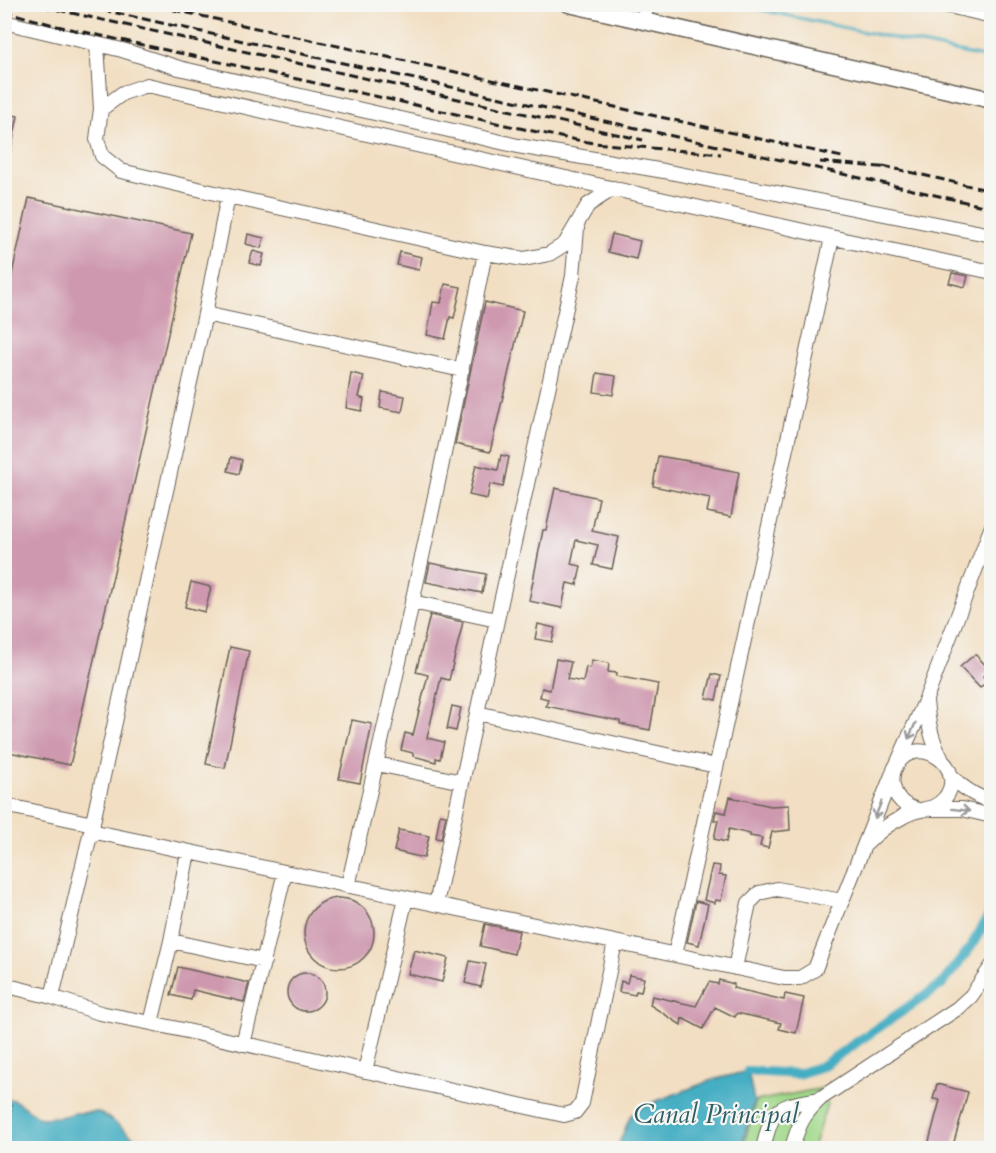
<svg xmlns="http://www.w3.org/2000/svg" width="996" height="1153" viewBox="0 0 996 1153" font-family="Cardo,serif">
<style>
.green{fill:#a0d88a;stroke:#5e7a53;stroke-width:1.5}
.water{fill:#44aec3;stroke:#306570;stroke-width:1.5}
.lines{fill:none;stroke-linecap:round;stroke-linejoin:round}
.stream{stroke:#44aec3;stroke-width:3}
.canal{stroke:#44aec3;stroke-width:10}
.building{fill:#ce98af}
.minor-casing{stroke:#676056;stroke-width:16}
.major-casing{stroke:#676056;stroke-width:19}
.path{stroke:#676056;stroke-width:1.5;stroke-dasharray:1.5 4.5;stroke-linecap:butt}
.minor{stroke:#fff;stroke-width:14}
.major{stroke:#fff;stroke-width:16}
.rail{stroke:#1c1c1c;stroke-width:3;stroke-dasharray:9 4.5;stroke-linecap:butt}
.oneway{stroke:#999}
.labels{text-anchor:middle;stroke-width:4.5;stroke-linejoin:round;paint-order:stroke}
.water-label{font-size:27px;font-style:italic;fill:#2e5e67;stroke:#f6f6f2}
</style>
<rect width="100%" height="100%" fill="#f6f6f2"/>
<filter id="ink" filterUnits="userSpaceOnUse"><feTurbulence type="fractalNoise" baseFrequency=".0167" numOctaves="2"/><feDisplacementMap in="SourceGraphic" scale="12" xChannelSelector="R" yChannelSelector="G"/><feConvolveMatrix kernelMatrix="1 2 1 2 8 2 1 2 1" color-interpolation-filters="sRGB"/></filter>
<filter id="wash" filterUnits="userSpaceOnUse"><feTurbulence type="fractalNoise" baseFrequency=".008" numOctaves="4" result="noise"/><feDisplacementMap in="SourceGraphic" scale="24" xChannelSelector="R" yChannelSelector="G"/><feGaussianBlur stdDeviation="1.35" result="paint"/><feColorMatrix in="noise" values="0 0 0 0 0 0 0 0 0 0 0 0 0 0 0 0 0 1.4 0 .05"/><feComposite in="paint" operator="in"/></filter>
<g filter="url(#wash)">
<rect width="100%" height="100%" fill="#f2dfc3"/>
<!-- green -->
<path class="green" d="M824,1088l3,16 -14,44h-70l13,-47z"/>
<!-- water -->
<path class="water" d="M748,1071l6,31 -13,46h-124l13,-31 8,-9 74,-28z
M4,1099l10,1 26,18 20,-1 16,-4 23,-1 13,8 35,28h-142z"/>
<g class="lines">
<!-- stream -->
<path class="stream" d="M733,4l259,55"/>
<!-- canal -->
<path class="canal" d="M748,1071l50,3 24,-8 120,-82 28,-36 22,-37"/>
</g>
<g id="blocks">
<!-- building -->
<path class="building" d="M9,114l9,2 -10,47h-4v-28z
M29,198l162,35 -121,532 -66,-14v-442z
M248,234l16,4 -3,10 -15,-4z
M612,234l28,7 -4,18 -28,-7z
M253,251l11,3 -3,12 -12,-3z
M400,252l22,5 -3,13 -22,-5z
M952,273l16,3 -3,11 -16,-4z
M445,284l16,3 -7,31 -4,-1 -5,22 -18,-4 6,-33 8,1z
M485,302l38,9 -33,141 -35,-8z
M351,373l13,3 -5,21 5,2 -2,12 -16,-3z
M597,373l19,3 -3,19 -19,-3z
M382,392l23,4 -3,16 -22,-4z
M501,455l8,2 -6,30 -13,-3 -3,15 -18,-4 7,-30 22,5z
M658,456l54,9v2l27,5 -8,45 -24,-5 3,-14 -57,-12z
M231,457l11,3 -3,14 -11,-3z
M555,488l44,10 -7,33 27,6 -7,32 -19,-4 5,-20 -22,-5 -5,24 10,2 -4,19 -10,-2 -5,25 -33,-7 14,-71h3z
M430,563l56,11 -4,19 -56,-11z
M191,582l20,5 -6,25 -20,-5z
M430,615l33,7 -14,58 -8,-2 -14,60 17,4 -4,17 -4,-1v4l-23,-6v-3l-12,-3 4,-17 8,2 15,-60 -12,-3z
M538,624l17,4 -3,14 -17,-3z
M230,647l19,4 -24,117 -19,-4z
M975,654l15,16 -7,6 4,5 -7,7 -20,-21z
M556,659l15,3 -4,17 16,3 3,-15 4,1 2,-8 17,3 -1,9 9,1 -1,3 42,8 -8,46 -30,-6v-3l-74,-15 2,-7 -8,-2 2,-9 8,2z
M712,674l9,2 -5,24 -10,-2z
M452,706l9,2 -5,23 -9,-2z
M352,720l20,4 -12,59 -21,-4z
M730,797l41,9 18,-1 1,25 -18,2 -4,16 -8,-2 2,-8 -12,-2v-2l-21,-5 -3,13 -12,-3 4,-19h-4l2,-9 10,2z
M440,814l6,1 -5,24 -5,-1z
M399,830l30,6 -5,22 -30,-7z
M712,865l8,1 -1,9 7,1 -5,25 -5,-1 -1,3 -11,-3z
M304 933a35 35 0 1 1 70 0a35 35 0 1 1-70 0Z
M696,901l12,3 -9,41 -12,-3z
M485,924l34,7 -5,23 -34,-8z
M414,950l34,8 -6,24 -34,-8z
M470,961l16,3 -5,23 -16,-4z
M178,967l71,16 -5,19 -51,-12 -2,10 -20,-5z
M287 992a19 19 0 1 1 38 0a19 19 0 1 1-38 0Z
M629,975l15,3 -3,14 -5,-1 -1,4 -16,-3 2,-11 6,2z
M719,980l15,4 -1,4 51,12 1,-6 19,4 -8,35 -17,-4 2,-6 -44,-10 -2,4 -20,-10 -12,22 -21,-11 -1,7 -31,-20 2,-9 44,10 13,-24 9,2z
M937,1084l31,8 -16,57h-25l13,-49 -7,-1z"/>
</g>
</g>
<g filter="url(#ink)">
<use href="#blocks" fill-opacity="0" stroke="#676056" stroke-width="1.5"/>
<g class="lines">
<!-- minor casing -->
<g class="minor-casing">
<path id="minor" d="M940,4l52,12
M643,21l4,-17
M4,22l118,28 57,18 339,78 146,25 328,64
M97,44l4,65
M614,188l-26,17 -23,39 -16,10 -25,5 -39,-6 -257,-57 -107,-25 -19,-15 -5,-17 4,-30 22,-16 24,-8c282,63 563,127 845,187
M205,314l257,56
M412,602l85,18
M926,701c2,22 5,37 15,57
M477,713l239,53
M377,764l85,18
M897,764l29,-65 66,-173
M950,774c11,14 25,22 42,28
M4,805l89,19
M932,809h30l30,7
M91,831l693,147h16l15,-9 77,-194
M866,844c10,-10 20,-19 33,-25 6,-4 15,-8 22,-9 10,-2 16,-3 24,-12 24,-31 -27,-66 -48,-34 -9,14 -4,33 9,41 4,3 9,4 13,5
M348,886c49,-210 95,-421 137,-633
M436,904l61,-284 76,-344 4,-48
M171,941l93,20
M675,955l157,-717
M735,968l14,-65 10,-10 18,-4 65,12
M4,985l48,12 48,16 51,10 413,92 11,-3 7,-9 33,-161
M52,997l39,-166 114,-517 23,-118
M151,1023l20,-82 17,-89
M243,1044l42,-172
M365,1071l41,-173
M763,1148c3,-10 5,-23 11,-32 8,-13 31,-14 45,-17
M792,1148c7,-24 10,-32 29,-50l137,-90 13,-12 21,-30"/>
</g>
<!-- major casing -->
<g class="major-casing">
<path id="major" d="M569,4l423,96"/>
</g>
<!-- path -->
<path class="path" d="M4,1141l10,-41"/>
<!-- minor -->
<use href="#minor" class="minor"/>
<!-- major -->
<use href="#major" class="major"/>
<!-- rail -->
<path class="rail" d="M31,4l612,136
M76,4l696,154 220,50
M147,4l695,153
M4,11l53,15 503,111 34,6 127,11
M820,162l71,6
M883,166l109,25"/>
</g>
<!-- one-way arrows -->
<defs><path id="oneway-shaft" d="M-6 0H5M1.5-3L5.5 0L1.5 3" fill="none" stroke-width="1.6" stroke-linecap="round" stroke-linejoin="round" transform="scale(1.5)"/></defs>
<g class="oneway">
<use href="#oneway-shaft" transform="translate(912 731) rotate(114)"/>
<use href="#oneway-shaft" transform="translate(878 810) rotate(112)"/>
<use href="#oneway-shaft" transform="translate(961 810) rotate(7)"/>
</g>
</g>
<g class="labels">
<!-- water labels -->
<g class="water-label">
<text x="716" y="1123">Canal Principal</text>
</g>
</g>
<!-- margin -->
<rect width="996" height="1153" fill="none" stroke="#f6f6f2" stroke-width="24"/>
</svg>
